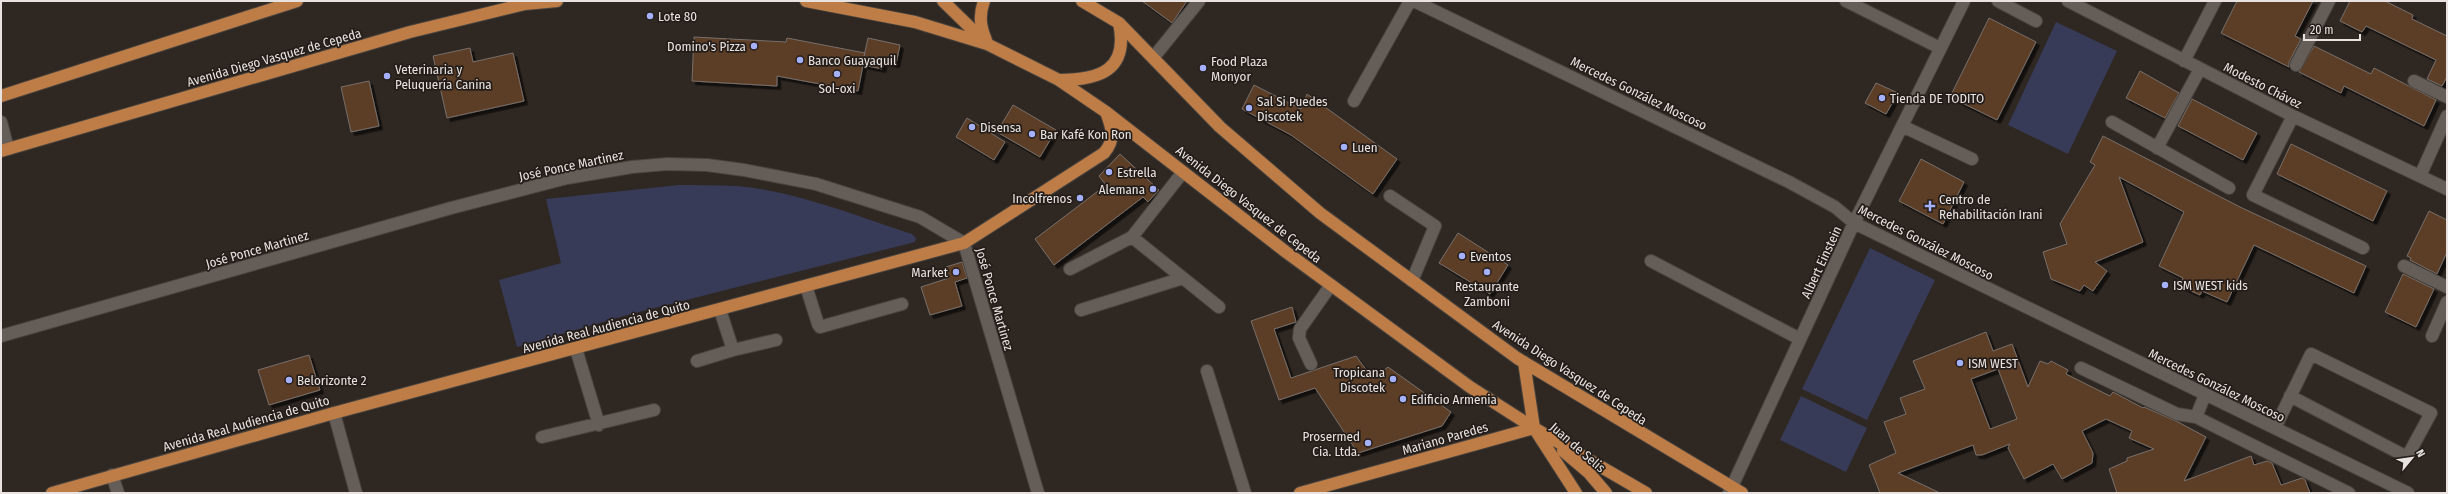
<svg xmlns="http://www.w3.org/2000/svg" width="2448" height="494" viewBox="0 0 2448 494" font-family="'Fira Sans Condensed',sans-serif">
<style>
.green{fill:#373b57}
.building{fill:#5c3d26;stroke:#786f6a;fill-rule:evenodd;filter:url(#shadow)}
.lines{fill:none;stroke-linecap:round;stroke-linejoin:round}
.minor-casing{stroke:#48433e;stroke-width:14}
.major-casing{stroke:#48433e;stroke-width:14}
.minor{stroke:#655d58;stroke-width:12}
.major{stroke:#be7c46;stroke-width:12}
.poi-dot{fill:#a6b1fc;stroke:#241d19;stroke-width:1.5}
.labels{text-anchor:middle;stroke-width:3.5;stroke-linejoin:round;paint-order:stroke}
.poi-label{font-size:13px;fill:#e8e3e0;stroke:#241d19;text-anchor:start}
.street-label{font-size:13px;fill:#e8e3e0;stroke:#241d19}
</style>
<defs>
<filter id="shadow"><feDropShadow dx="3.5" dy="3.5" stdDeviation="0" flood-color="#0009"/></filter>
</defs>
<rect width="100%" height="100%" fill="#2e2722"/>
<!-- green -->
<path class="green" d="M2056,22l61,29 -49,103 -60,-29z
M679,185c19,0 39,0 58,1 60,5 119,30 175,48l4,4 -1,4 -288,73 -110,32 -18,-67 62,-17 -15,-64z
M1870,248l65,32 -68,140 -65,-31z
M1801,396l66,32 -21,44 -66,-32z"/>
<!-- building -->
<path class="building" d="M1142,1h45l-15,22z
M2237,1h76l-18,35 6,3 -12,23v5l-68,-34z
M2350,1h35l28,14 -1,4 35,17v41l-5,9 -15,-7 9,-19 -70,-34 -4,6 -22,-11z
M1989,18l47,24 -39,78 -47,-23z
M694,37l92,5 1,-4 78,15 -1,3 4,-18 32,7 -4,19 -12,-2 -2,7 -19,-4 -5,26 -81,-15v10l-85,-5z
M2314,46l57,28 3,-6 62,32 -12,26 -80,-40 -3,7 -42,-21z
M470,48l3,14 40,-9 11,48 -77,17 -14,-62z
M2140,71l39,22 -14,25 -39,-20z
M369,81l10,45 -28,6 -10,-45z
M1876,83l22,10 -12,21 -21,-11z
M1254,85l47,24 6,-15 90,65 -24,35 -82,-59 -49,-26z
M2192,99l65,34 -14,27 -65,-34z
M1013,105l43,25 -16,27 -43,-25z
M967,118l38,24 -11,18 -38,-23z
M2103,136l137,71 126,59 -12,27 -100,-48 -27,57 -25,-11 -2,4 -20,-9 3,-8 -24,-12 25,-54 -65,-35 24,65 -48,20 12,9 -14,20 -9,-6 -4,6 -29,-12 -8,-27 24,-8 -7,-20 35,-59 -5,-3z
M2291,144l96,47 -14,30 -96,-47z
M1120,154l39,36 -11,12 -5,-5 -89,68 -19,-26 71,-54 -7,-9z
M1921,159l43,23 -21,42 -44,-23z
M2429,211l18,9v32l-10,22 -27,-14 1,-2 -4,-2z
M1458,233l50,32 -18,29 -51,-31z
M962,262l5,16 -12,4 7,24 -32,9 -9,-28 28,-9 -3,-11z
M2403,274l31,15 -18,38 -31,-15z
M1292,307l4,15 -22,7 17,49 65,-22 17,23 15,-12 63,45 -9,14 -84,27 -43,-65 -36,12 -28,-79z
M1986,332l7,19 19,-7 16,43 12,-26 8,3 3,-3 17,9 -2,4 44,22 3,-4 30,16 1,-1 34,15 28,15 -22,44 67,-25 3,9 13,-4 5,2 9,22 21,-7 3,2 5,13h-193l-8,-24 18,-8v-3l27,-9 -25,-11 3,-7 -26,-12 -24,12 11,22 -1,10 -30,16 -9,-15 -29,15 -16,-31 2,-4 -28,11h-6l-3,-10 -75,28 42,20h-60l-11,-28 27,-12 -12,-31 22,-8 -6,-16 25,-9 -12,-28zM1998,369l19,50 -27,10 -19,-50z
M309,355l11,35 -51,15 -11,-35z"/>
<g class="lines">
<!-- minor casing -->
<g class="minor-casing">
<path id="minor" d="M1414,1l375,181 46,25 19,16 554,270
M1846,1l94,47
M1998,1l38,20
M2068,1l225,115 154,73
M1153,58l46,-57
M2184,61l31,-60
M2296,65l33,-64
M2414,81l33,16
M1354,101l56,-100
M2293,116l-40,79 110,53
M1,122l7,27
M2112,122l117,66
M1902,126l70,33
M2157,148l43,-79
M2420,176l27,-60
M1390,196l45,30 -23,55
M1132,237l87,70
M1651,261l149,78
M2404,266l43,21
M1070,269l62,-32 51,-65
M806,286l12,38 2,3 82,-23
M720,310l13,40
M1081,310l102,-32
M1,336l450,-128 116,-30 65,-11 35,-3 40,1 37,5 72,14 104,33 44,26 74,250
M2432,336l15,-34
M576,349l23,76
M697,361l36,-11 43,-10
M1311,364l-12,-26 1,-9 31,-44
M2081,368l96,46 19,3
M1207,371l38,122
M2205,395l-9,22 153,76
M334,413l22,80
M2275,428l36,-74 120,59 -24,44 -117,-61
M542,437l112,-27
M112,475l6,18
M1729,493l125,-270 110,-222"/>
</g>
<!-- major casing -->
<g class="major-casing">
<path id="major" d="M806,1l109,21 72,22 72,36 47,32 180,140 184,135 64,41 112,65
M943,1l42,41
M984,1c-5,14 -4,25 2,39
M1082,1l37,22 101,104 100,86 197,145 225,135
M1059,80c41,0 70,-10 60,-57
M1,96l296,-95
M1,151l409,-119 115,-28 32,-3
M1524,362l10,66 42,65
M1563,451l26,22 17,20
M52,493l282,-80 630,-170 140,-90c12,-14 8,-25 2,-41
M1300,493l234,-65"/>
</g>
<!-- minor -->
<use href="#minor" class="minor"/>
<!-- major -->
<use href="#major" class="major"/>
</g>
<!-- markers -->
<g class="poi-dot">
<circle cx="650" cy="16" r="4"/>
<circle cx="754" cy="46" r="4"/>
<circle cx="800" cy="60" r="4"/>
<circle cx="1203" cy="68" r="4"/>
<circle cx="837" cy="74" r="4"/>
<circle cx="387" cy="76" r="4"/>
<circle cx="1882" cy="98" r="4"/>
<circle cx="1249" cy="108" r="4"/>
<circle cx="972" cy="127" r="4"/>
<circle cx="1032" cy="134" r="4"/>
<circle cx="1344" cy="147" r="4"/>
<circle cx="1109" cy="172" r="4"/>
<circle cx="1153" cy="189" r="4"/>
<circle cx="1080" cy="198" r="4"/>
<path d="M1928 200h4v4h4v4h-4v4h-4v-4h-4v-4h4z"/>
<circle cx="1462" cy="256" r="4"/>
<circle cx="956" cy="272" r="4"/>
<circle cx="1487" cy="272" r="4"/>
<circle cx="2165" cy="285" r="4"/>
<circle cx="1960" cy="363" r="4"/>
<circle cx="1393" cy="379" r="4"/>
<circle cx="289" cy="380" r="4"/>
<circle cx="1403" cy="399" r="4"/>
<circle cx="1368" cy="443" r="4"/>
</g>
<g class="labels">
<!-- poi labels -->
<g class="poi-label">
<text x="658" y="21">Lote 80</text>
<text x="746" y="51" text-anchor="end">Domino's Pizza</text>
<text x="808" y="65">Banco Guayaquil</text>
<text x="1211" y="66">Food Plaza<tspan x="1211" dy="15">Monyor</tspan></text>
<text x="395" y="74">Veterinaria y<tspan x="395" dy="15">Peluquería Canina</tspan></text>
<text x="837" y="93" text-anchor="middle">Sol-oxi</text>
<text x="1890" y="103">Tienda DE TODITO</text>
<text x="1257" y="106">Sal Si Puedes<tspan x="1257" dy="15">Discotek</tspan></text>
<text x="980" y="132">Disensa</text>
<text x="1040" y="139">Bar Kafé Kon Ron</text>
<text x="1352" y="152">Luen</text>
<text x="1117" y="177">Estrella</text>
<text x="1145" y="194" text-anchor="end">Alemana</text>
<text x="1072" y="203" text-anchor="end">Incolfrenos</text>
<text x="1939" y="204">Centro de<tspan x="1939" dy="15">Rehabilitación Irani</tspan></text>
<text x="1470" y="261">Eventos</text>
<text x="948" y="277" text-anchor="end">Market</text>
<text x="2173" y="290">ISM WEST kids</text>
<text x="1487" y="291" text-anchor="middle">Restaurante<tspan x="1487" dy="15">Zamboni</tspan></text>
<text x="1968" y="368">ISM WEST</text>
<text x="1385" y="377" text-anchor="end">Tropicana<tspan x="1385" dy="15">Discotek</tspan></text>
<text x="297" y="385">Belorizonte 2</text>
<text x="1411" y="404">Edificio Armenia</text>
<text x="1360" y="441" text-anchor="end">Prosermed<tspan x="1360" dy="15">Cia. Ltda.</tspan></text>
</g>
<!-- street labels -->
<g class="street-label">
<text transform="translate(274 57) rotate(-16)" y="5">Avenida Diego Vasquez de Cepeda</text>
<text transform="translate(2263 85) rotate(27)" y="5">Modesto Chávez</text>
<text transform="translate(1639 93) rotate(26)" y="5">Mercedes González Moscoso</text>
<text transform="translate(571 165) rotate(-12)" y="5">José Ponce Martinez</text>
<text transform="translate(1249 204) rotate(38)" y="5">Avenida Diego Vasquez de Cepeda</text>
<text transform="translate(1926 242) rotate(27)" y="5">Mercedes González Moscoso</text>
<text transform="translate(257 249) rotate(-16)" y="5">José Ponce Martinez</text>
<text transform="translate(1821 262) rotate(-65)" y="5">Albert Einstein</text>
<text transform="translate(995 299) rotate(74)" y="5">José Ponce Martinez</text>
<text transform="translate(606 326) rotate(-15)" y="5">Avenida Real Audiencia de Quito</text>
<text transform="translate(1570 372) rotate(33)" y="5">Avenida Diego Vasquez de Cepeda</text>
<text transform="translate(2217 385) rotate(26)" y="5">Mercedes González Moscoso</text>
<text transform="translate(246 423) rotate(-16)" y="5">Avenida Real Audiencia de Quito</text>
<text transform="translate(1445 438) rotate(-16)" y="5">Mariano Paredes</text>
<text transform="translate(1578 447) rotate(41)" y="5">Juan de Selis</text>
</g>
</g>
<!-- border -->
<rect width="2448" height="494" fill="none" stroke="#e8e3e0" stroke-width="4"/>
<!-- north arrow -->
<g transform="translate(2412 458) rotate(61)" stroke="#241d19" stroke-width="3" paint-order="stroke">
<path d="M0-3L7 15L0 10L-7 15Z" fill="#e8e3e0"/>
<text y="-6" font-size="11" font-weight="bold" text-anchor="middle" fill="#e8e3e0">N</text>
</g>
<!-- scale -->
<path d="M2304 34v6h56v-6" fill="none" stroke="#e8e3e0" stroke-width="2"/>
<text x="2310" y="34" font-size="12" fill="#e8e3e0" stroke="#241d19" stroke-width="3" paint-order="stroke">20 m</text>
</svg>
